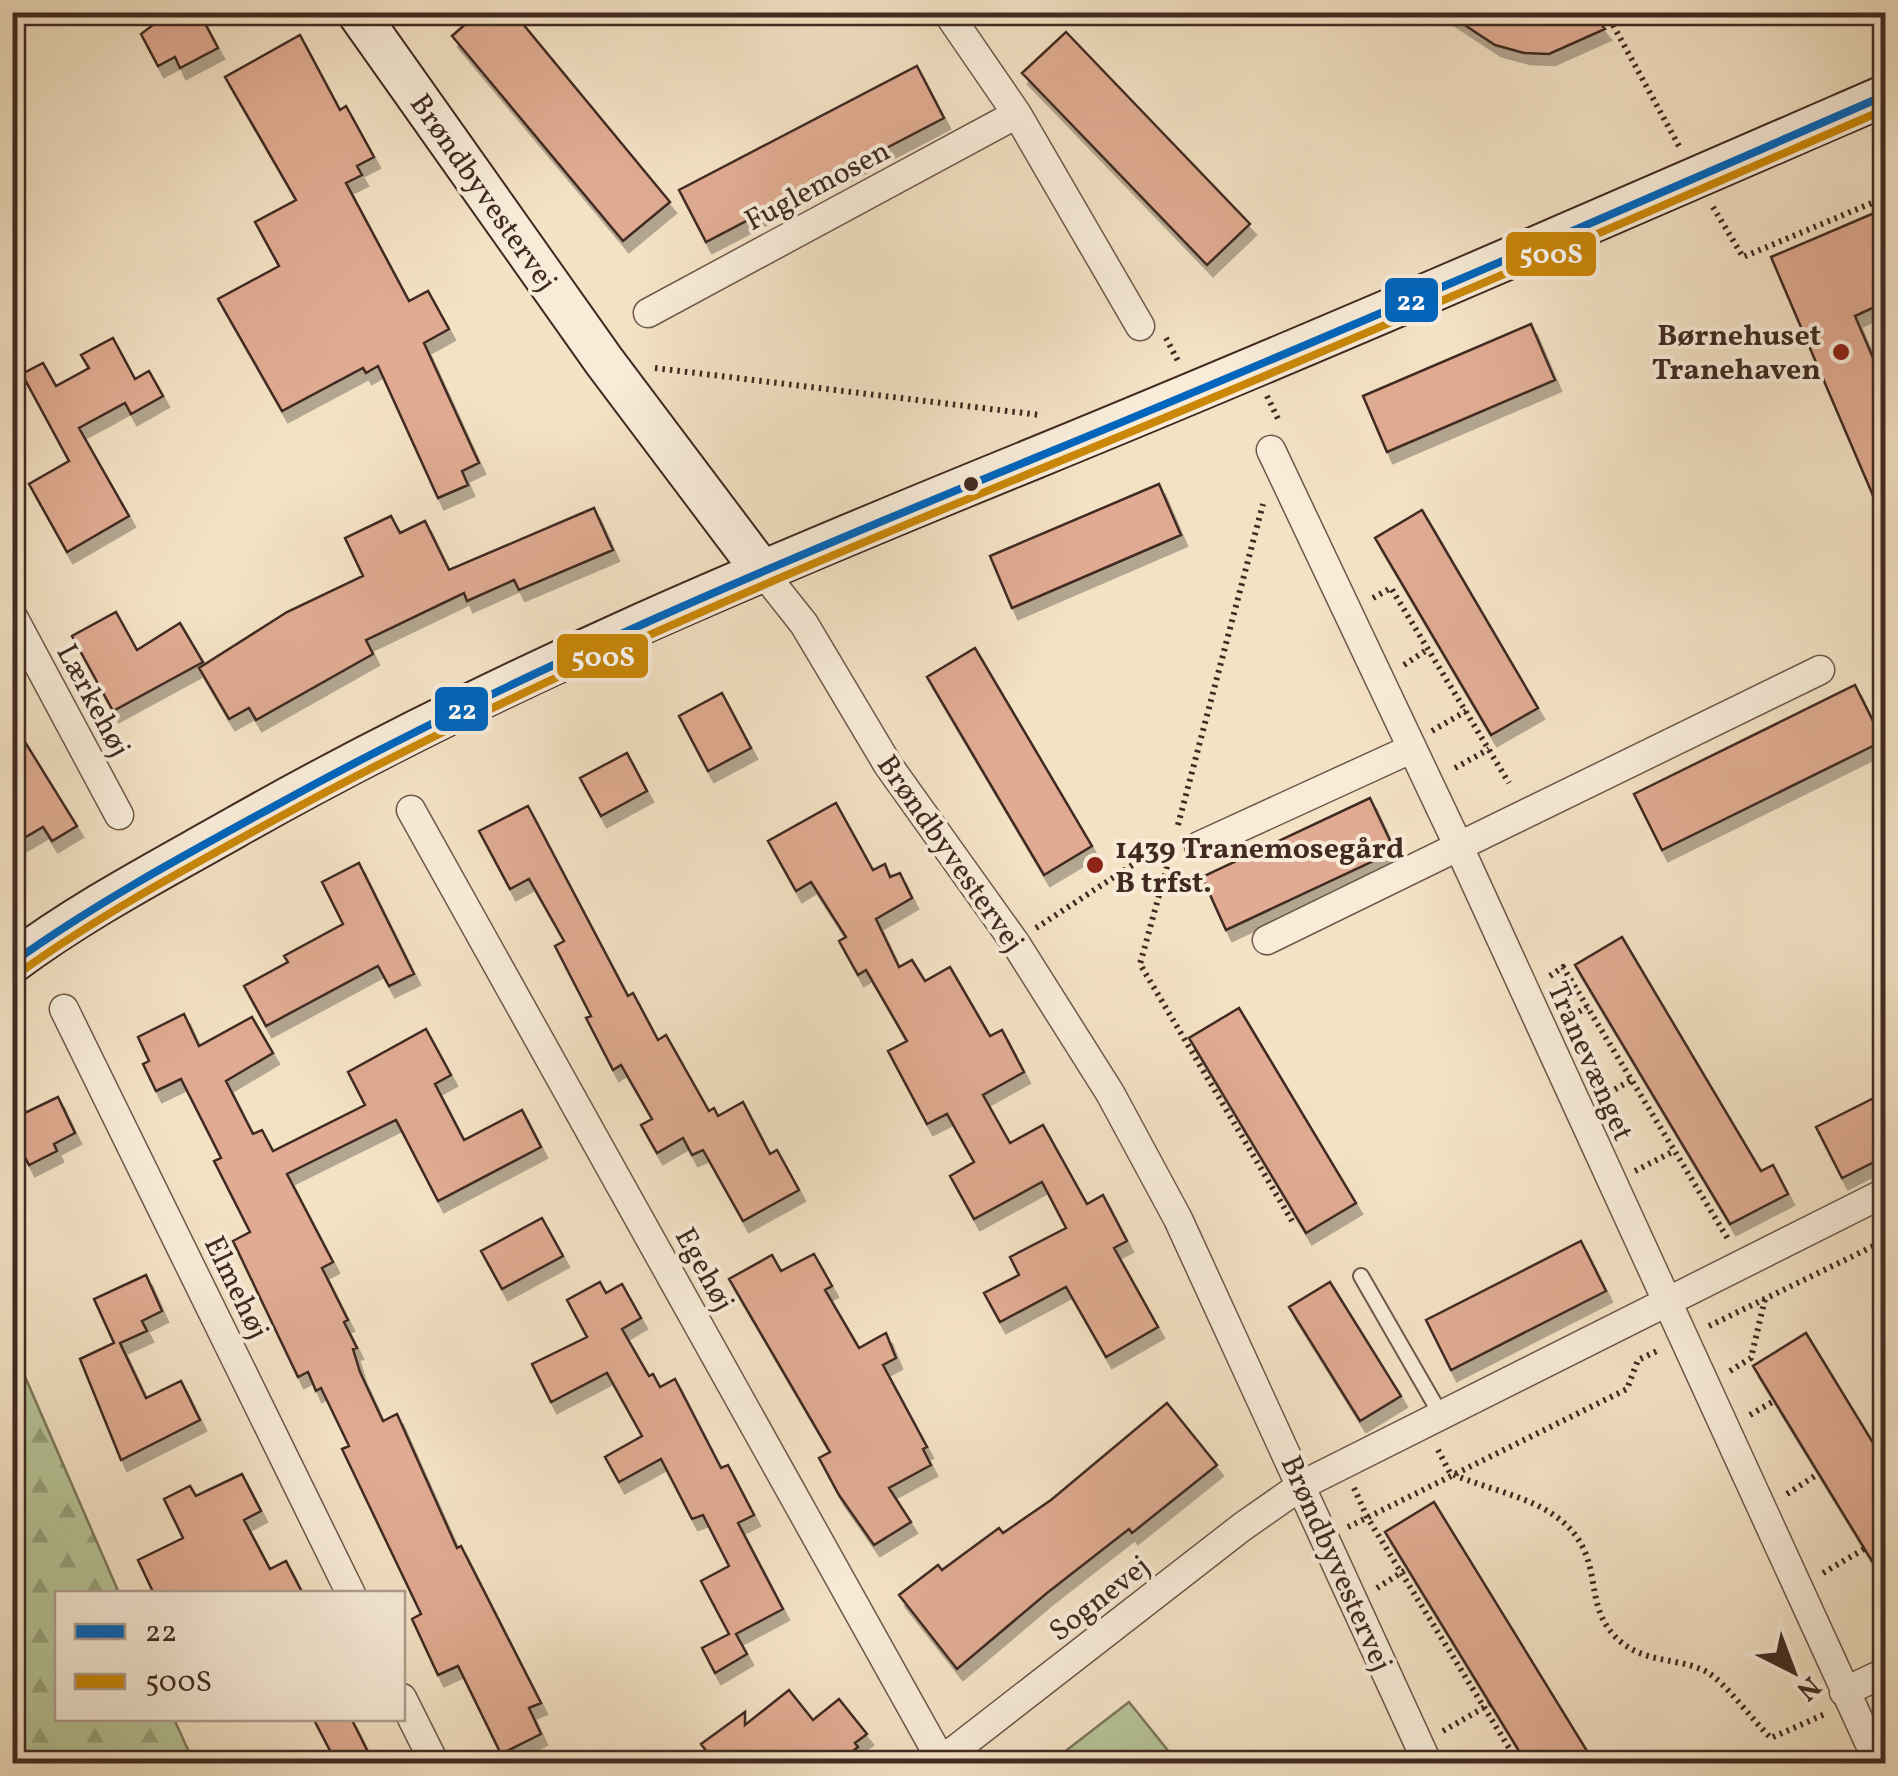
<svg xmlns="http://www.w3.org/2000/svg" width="1898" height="1776" viewBox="0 0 1898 1776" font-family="Vollkorn,serif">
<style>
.forest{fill:url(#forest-firs);stroke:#7c775d;stroke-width:2.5}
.pitch{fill:#b6c498;stroke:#7c775d;stroke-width:2.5}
.building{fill:#e0ab92;stroke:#412a22;stroke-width:2.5;filter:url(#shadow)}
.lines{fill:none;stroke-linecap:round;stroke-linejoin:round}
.lane-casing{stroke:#6e584b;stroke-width:18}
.street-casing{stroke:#6e584b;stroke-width:31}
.secondary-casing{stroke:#412a22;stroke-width:44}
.path{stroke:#412a22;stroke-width:6;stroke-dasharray:2.5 5;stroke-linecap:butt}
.lane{stroke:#f8ecd9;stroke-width:14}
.street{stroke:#f8ecd9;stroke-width:28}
.secondary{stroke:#f8ecd9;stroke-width:40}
.bus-1-casing{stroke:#f8ecd9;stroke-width:15}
.bus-2-casing{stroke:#f8ecd9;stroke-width:15}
.bus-1{stroke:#0065bd;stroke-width:8}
.bus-2{stroke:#ca8708;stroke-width:8}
.poi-dot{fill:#8f2418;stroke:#f8ecd9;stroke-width:4}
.bus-dot{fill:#412a22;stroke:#f8ecd9;stroke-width:4}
.labels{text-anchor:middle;stroke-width:8;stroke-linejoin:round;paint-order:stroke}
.street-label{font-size:30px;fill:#412a22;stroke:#f8ecd9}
.poi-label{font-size:30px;font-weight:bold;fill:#412a22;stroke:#f8ecd9;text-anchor:end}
.line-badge{stroke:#f8ecd9;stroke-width:4}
.badge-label{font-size:28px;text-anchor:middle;font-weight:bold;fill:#fff}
</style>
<defs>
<pattern id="forest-firs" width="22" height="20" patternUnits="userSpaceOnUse" patternTransform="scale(2.5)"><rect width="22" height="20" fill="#b6c498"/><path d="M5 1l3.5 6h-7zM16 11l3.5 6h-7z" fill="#969f7c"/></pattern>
<filter id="shadow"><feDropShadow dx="6" dy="11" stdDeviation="0" flood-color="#0004"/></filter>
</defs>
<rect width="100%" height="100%" fill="#f4e2c5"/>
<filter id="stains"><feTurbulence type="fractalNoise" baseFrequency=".002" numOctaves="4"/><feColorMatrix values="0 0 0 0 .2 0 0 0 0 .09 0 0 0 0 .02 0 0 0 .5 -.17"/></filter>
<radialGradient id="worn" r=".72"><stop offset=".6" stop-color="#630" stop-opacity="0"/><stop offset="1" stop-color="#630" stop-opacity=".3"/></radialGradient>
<!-- forest -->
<path class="forest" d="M13,1349l106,244 -61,1v124l116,1 20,44h-181z"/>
<!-- pitch -->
<path class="pitch" d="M1129,1702l49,61h-128z"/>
<!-- building -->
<path class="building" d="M170,12h29l19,36 -38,20 -5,-11 -17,9 -17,-32z
M479,12h34l157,190 -47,39 -171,-205z
M1445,12h146l14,17 -56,25 -25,-1 -29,-8z
M1066,32l184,192 -43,41 -185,-192z
M300,35l40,75 6,-4 28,51 -17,9 5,9 -16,8 63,118 19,-10 21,38 -25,14 55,120 -17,8 6,14 -30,13 -60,-132 -12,7 -3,-5 -81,43 -64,-112 61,-33 -24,-44 41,-22 -71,-123z
M917,66l27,52 -238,124 -27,-52z
M1886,208v94l-31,14 31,72v138l-115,-269z
M1531,324l24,56 -168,72 -24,-56z
M113,338l22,41 14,-8 14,25 -32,18 -6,-11 -46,25 50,88 -62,36 -38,-68 40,-23 -47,-87 21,-11 13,23 33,-18 -8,-13z
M1159,484l22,51 -169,73 -22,-52z
M594,508l19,42 -94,40 -5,-10 -47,21 -3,-8 -98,47 7,14 -117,66 -7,-12 -20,11 -30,-51 88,-56 76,-36 -18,-38 46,-22 9,17 25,-12 24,49z
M1422,510l116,198 -47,27 -116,-197z
M116,612l21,38 43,-27 23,39 -90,49 -41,-75z
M975,648l117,198 -48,29 -117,-198z
M1855,685l28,56 -221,109 -28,-56z
M722,693l29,55 -43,23 -29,-55z
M12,721l65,105 -25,15 -9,-14 -31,18z
M627,753l20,38 -46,25 -21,-38z
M1370,798l25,53 -169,79 -24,-53z
M836,803l37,67 12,-6 5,13 10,-4 12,25 -36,21 23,48 13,-7 13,21 25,-14 40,69 12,-6 22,42 -41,23 27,48 33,-18 44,79 16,-9 24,46 -13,7 44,79 -52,30 -40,-70 -66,35 -16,-29 35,-18 -9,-18 56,-29 -24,-46 -68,37 -24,-43 24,-14 -27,-48 -20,10 -39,-73 19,-10 -41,-71 -8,5 -19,-34 7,-4 -35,-55 -15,9 -28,-50z
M528,806l100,190 5,-3 25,47 8,-5 43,76 5,-3 4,8 25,-14 27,52 7,-4 22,40 -56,31 -40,-71 -11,5 -9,-17 -26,15 -16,-28 11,-6 -31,-54 -8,5 -27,-52 5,-2 -36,-70 9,-5 -35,-62 -19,10 -31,-58z
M359,863l55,111 -25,12 -11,-20 -112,60 -22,-40 44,-24 -4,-6 59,-32 -21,-42z
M1622,937l139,234 12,-6 15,29 -58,30 -155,-259z
M1239,1008l117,195 -50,30 -117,-195z
M184,1014l15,32 53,-29 21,36 -47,28 27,53 9,-4 11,21 92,-46 -17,-33 78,-43 25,46 -16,9 29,56 58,-30 19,37 -103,54 -42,-81 -109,54 46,88 -11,6 26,52 -4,2 13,26 -4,1 7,23 23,49 14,-7 60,134 4,-2 80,157 -12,5 12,26 -40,20 -43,-88 -20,9 -26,-56 9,-5 -79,-165 7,-3 -28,-58 -5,3 -8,-19 -10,5 -65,-136 17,-9 -36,-71 7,-3 -40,-79 -25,12 -13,-27 6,-3 -11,-24z
M1886,1092v64l-44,22 -26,-51z
M58,1097l17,36 -21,11 3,7 -28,14 -17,-33v-13z
M542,1218l21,38 -61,33 -21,-38z
M1581,1241l25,50 -155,79 -25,-50z
M814,1254l18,32 -7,4 34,58 27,-15 10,25 -13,7 44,82 -4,2 8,16 -42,23 22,34 -37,23 -35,-50 -20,-37 11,-6 -101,-173 43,-24 9,16z
M146,1275l16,36 -20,10 5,10 -27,12 26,55 35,-17 19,39 -79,40 -41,-101 34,-16 -20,-44z
M600,1282l6,11 16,-9 19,34 -19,11 27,47 4,-2 7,13 15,-8 46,89 7,-3 26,50 -16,8 45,86 -47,25 11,20 -32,19 -13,-25 27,-14 -28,-53 28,-15 -26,-51 -11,4 -31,-60 -42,23 -14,-25 37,-21 -35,-63 -56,29 -19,-38 55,-27 -20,-37z
M1330,1282l71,114 -41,25 -71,-114z
M1806,1333l80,131v120l-133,-218z
M1167,1403l50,62 -85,68 -3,-4 -82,64 -90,76 -58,-74 39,-30 4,5 57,-42 4,5 48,-33z
M242,1474l19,37 -17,9 26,49 16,-8 17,33h-149l-16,-34 45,-22 -19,-39 26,-13 6,10z
M1434,1502l161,262h-68l-142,-232z
M789,1690l24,30 26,-21 28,35 -12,9 3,4 -21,17h-121l-15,-20 44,-32v13z
M313,1718h38l23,46h-37z"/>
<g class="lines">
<!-- lane casing -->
<g class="lane-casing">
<path id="lane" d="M1361,1276l80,139"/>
</g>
<!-- street casing -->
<g class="street-casing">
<path id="street" d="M947,12l70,102 123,212
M648,313l369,-199
M1271,450l188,397 420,917
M762,571l42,53 84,141 128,179 94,149 68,126 250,545
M12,615l107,200
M411,810l530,950
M1199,846l212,-97
M1267,940l553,-270
M64,1009l287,585
M1844,1692l42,-20
M402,1698l33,66
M937,1764l305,-237 60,-42 584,-293"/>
</g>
<!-- secondary casing -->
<g class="secondary-casing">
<path id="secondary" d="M357,12l247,349 158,210
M12,963c69,-52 148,-93 222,-135 256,-146 528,-259 801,-370 286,-117 568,-240 851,-363"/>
</g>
<!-- path -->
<path class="path" d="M1606,12l74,136
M1713,207l30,50 143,-60
M1166,338l13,25
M655,368l385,47
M1267,396l12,25
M1373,598l18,-10 118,195
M1404,665l24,-16
M1432,731l34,-20
M1455,768l34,-19
M1178,825l85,-321
M1171,852l-31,112 152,257
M1036,928l121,-79 17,6
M1550,976l13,-9 165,272
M1566,1019l21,-12
M1602,1097l29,-17
M1635,1171l39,-20
M1709,1326l177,-86
M1730,1371l21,-13 14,-59
M1750,1415l24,-14
M1438,1450l12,23c41,19 101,25 128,66 23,34 7,73 43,103 27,22 57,15 86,30 18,10 47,50 64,66l54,-24
M1354,1488l13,29 152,247
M1787,1494l31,-20
M1348,1527l279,-138 11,-29 19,-9
M1823,1573l41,-24
M1377,1588l30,-19
M1443,1731l47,-27"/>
<!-- lane -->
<use href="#lane" class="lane"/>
<!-- street -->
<use href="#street" class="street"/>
<!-- secondary -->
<use href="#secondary" class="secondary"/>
<!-- bus-1 casing -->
<g class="bus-1-casing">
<path id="bus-1" d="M12,963c82,-59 171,-107 259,-155 246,-136 505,-244 764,-350 285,-117 568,-240 851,-363"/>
</g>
<!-- bus-2 casing -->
<g class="bus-2-casing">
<path id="bus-2" d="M19,973c82,-59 170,-106 257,-154 246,-135 504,-243 762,-349 284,-116 566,-239 848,-361"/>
</g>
<!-- bus-1 -->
<use href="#bus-1" class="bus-1"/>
<!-- bus-2 -->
<use href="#bus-2" class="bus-2"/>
</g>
<!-- markers -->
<g class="poi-dot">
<circle cx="1841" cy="352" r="10"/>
<circle cx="1095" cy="865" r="10"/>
</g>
<circle class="bus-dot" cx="971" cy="484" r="9"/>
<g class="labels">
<!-- street labels -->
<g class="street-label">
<text transform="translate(817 185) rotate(-28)" y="10">Fuglemosen</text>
<text transform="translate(484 192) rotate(55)" y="10">Brøndbyvestervej</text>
<text transform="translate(94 700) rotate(62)" y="10">Lærkehøj</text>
<text transform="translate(951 853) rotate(55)" y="10">Brøndbyvestervej</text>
<text transform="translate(1591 1061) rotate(66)" y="10">Tranevænget</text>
<text transform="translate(705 1269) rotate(61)" y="10">Egehøj</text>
<text transform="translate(237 1287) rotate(64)" y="10">Elmehøj</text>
<text transform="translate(1337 1563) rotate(66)" y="10">Brøndbyvestervej</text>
<text transform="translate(1099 1598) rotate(-38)" y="10">Sognevej</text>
</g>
<!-- poi labels -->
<g class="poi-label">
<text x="1821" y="345">Børnehuset<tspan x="1821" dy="34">Tranehaven</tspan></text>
<text x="1115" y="858" text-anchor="start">1439 Tranemosegård<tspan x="1115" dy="34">B trfst.</tspan></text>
</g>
</g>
<g class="line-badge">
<rect x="1504" y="230" width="94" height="48" rx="10" fill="#ca8708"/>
<rect x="1383" y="276" width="57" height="48" rx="10" fill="#0065bd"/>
<rect x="555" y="632" width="95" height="48" rx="10" fill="#ca8708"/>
<rect x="433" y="685" width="57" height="48" rx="10" fill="#0065bd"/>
</g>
<g class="badge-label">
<text x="1551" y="263">500S</text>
<text x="1411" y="310">22</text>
<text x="603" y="666">500S</text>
<text x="462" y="719">22</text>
</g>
<!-- margin -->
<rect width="1898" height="1776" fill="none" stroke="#f4e2c5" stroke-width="50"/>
<rect x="15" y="15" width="1868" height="1746" fill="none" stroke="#412a22" stroke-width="5"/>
<rect x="25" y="25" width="1848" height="1726" fill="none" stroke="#412a22" stroke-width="2.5"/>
<!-- legend -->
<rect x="55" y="1591" width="350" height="130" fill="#f8ecd9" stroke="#af9e90" stroke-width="2.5"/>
<rect x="75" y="1624" width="50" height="15" fill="#0065bd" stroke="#af9e90" stroke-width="2.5"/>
<text x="145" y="1641" font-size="30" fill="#412a22">22</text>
<rect x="75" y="1674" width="50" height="15" fill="#ca8708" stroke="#af9e90" stroke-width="2.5"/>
<text x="145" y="1691" font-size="30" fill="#412a22">500S</text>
<!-- north arrow -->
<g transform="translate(1793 1671) rotate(138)" stroke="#f8ecd9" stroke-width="8" paint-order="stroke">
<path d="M0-8L18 38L0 25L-18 38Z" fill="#412a22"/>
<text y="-15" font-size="28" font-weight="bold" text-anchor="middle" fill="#412a22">N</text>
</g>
<rect width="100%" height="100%" filter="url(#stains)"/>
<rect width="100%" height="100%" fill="url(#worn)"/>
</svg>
